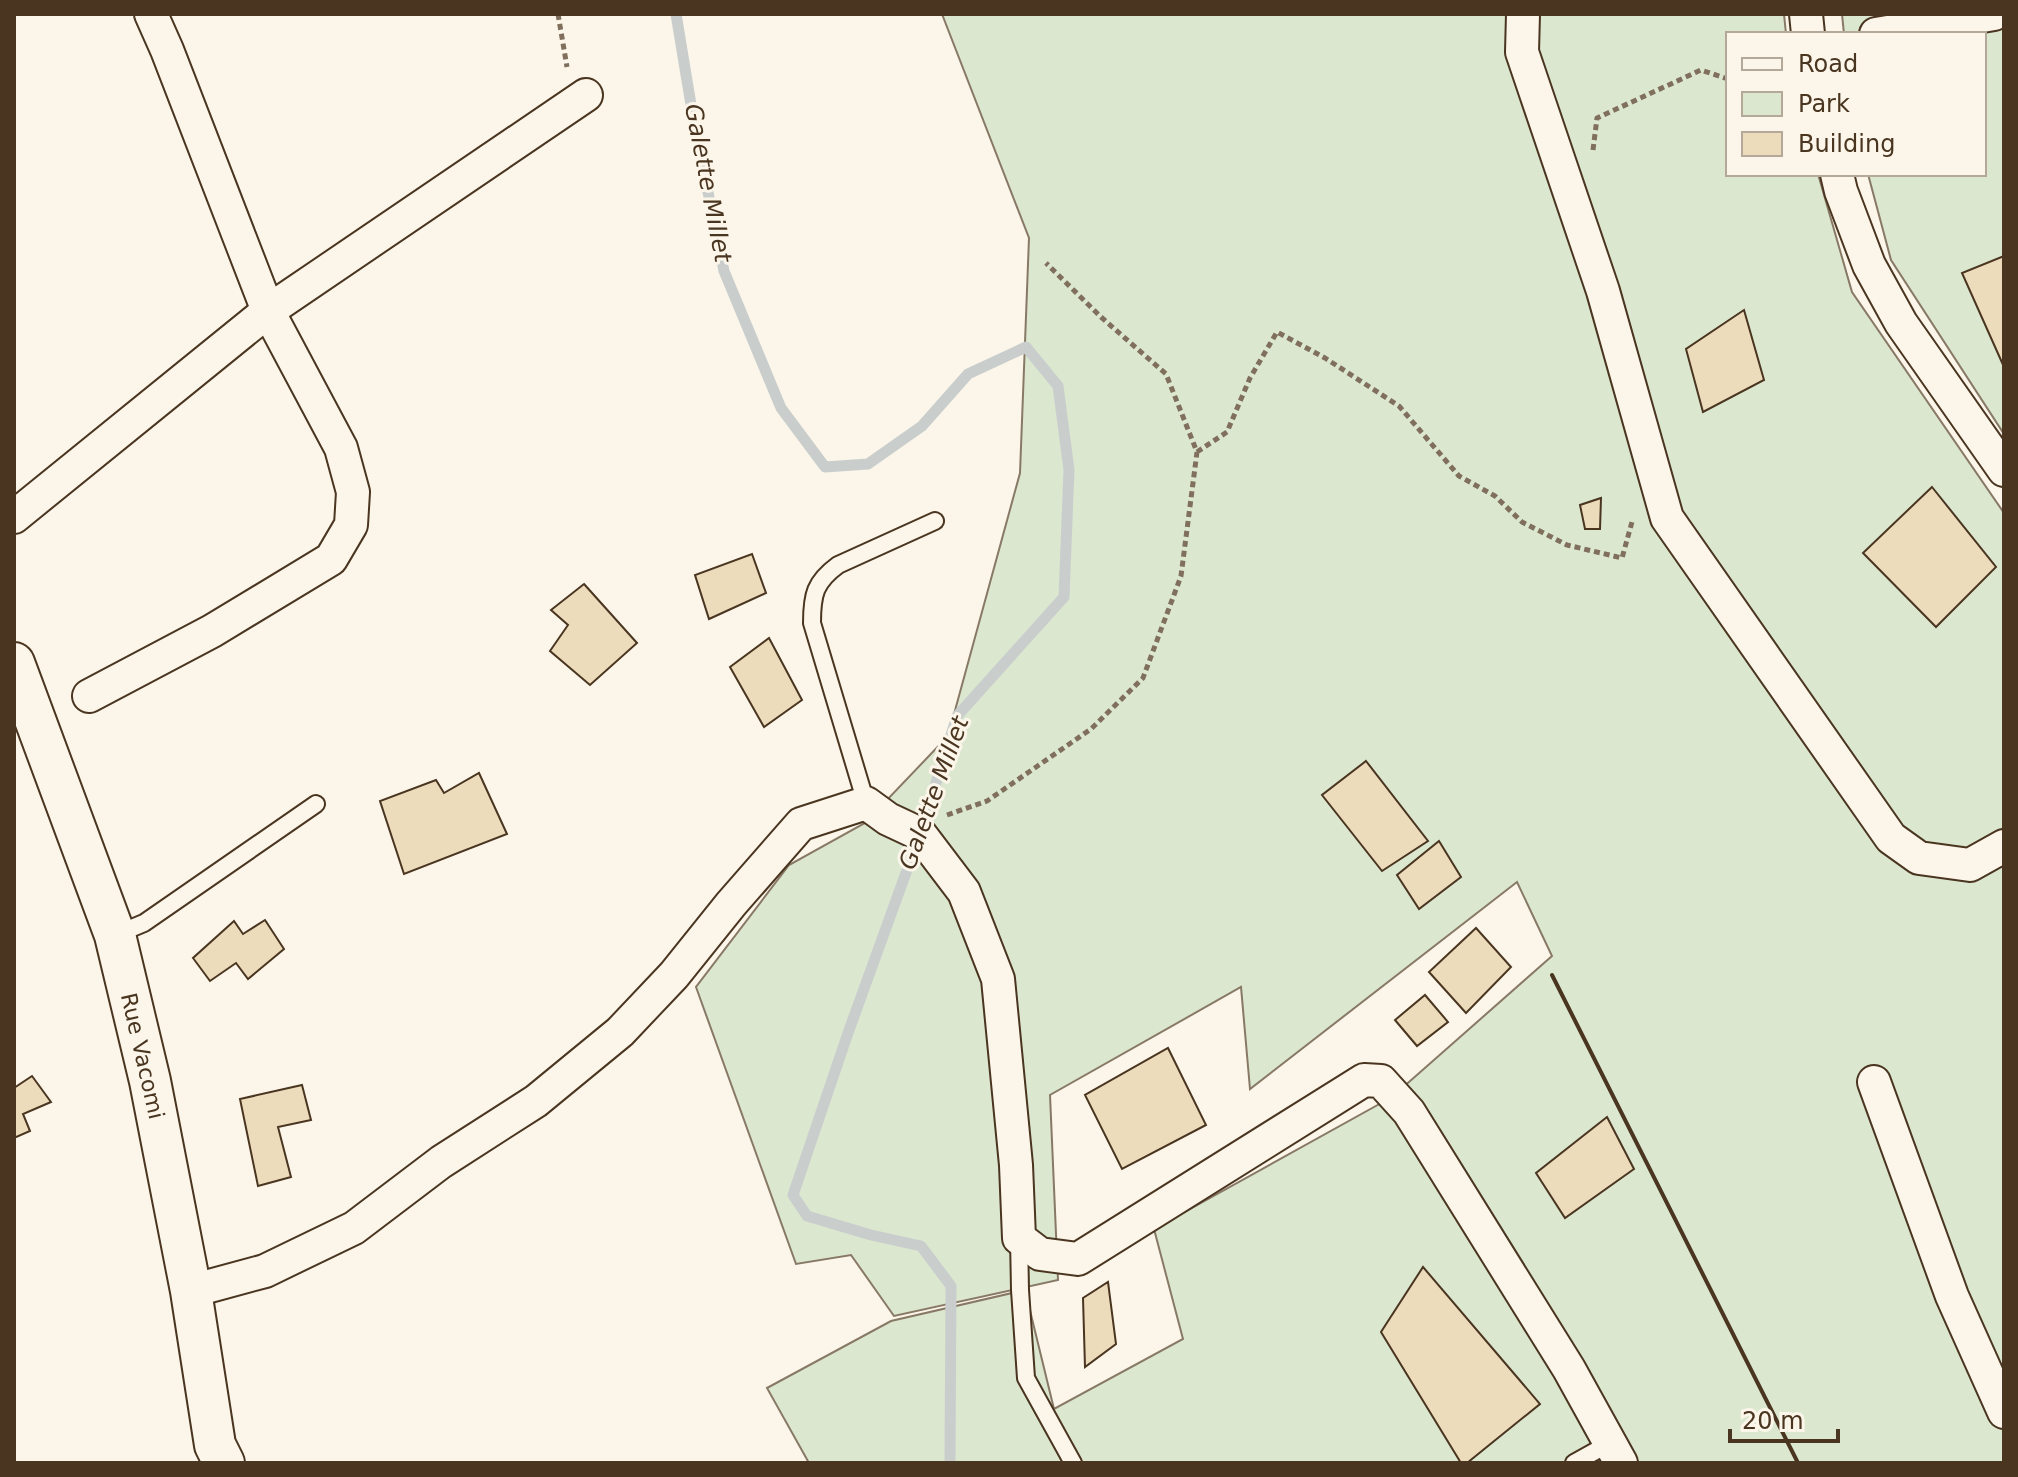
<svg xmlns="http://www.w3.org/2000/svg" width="2018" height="1477" viewBox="0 0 2018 1477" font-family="'DejaVu Sans',sans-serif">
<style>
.green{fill:#dce7d0;stroke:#887966;stroke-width:2}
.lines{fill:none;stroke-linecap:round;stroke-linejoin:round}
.stream{stroke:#c9cecd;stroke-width:11}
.building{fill:#ecdcbc;stroke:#4a3520;stroke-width:2}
.service-casing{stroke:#4a3520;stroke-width:20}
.minor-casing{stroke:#4a3520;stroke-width:36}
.tertiary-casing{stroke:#4a3520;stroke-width:44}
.path{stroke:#7f6f5c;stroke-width:5;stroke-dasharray:6 4;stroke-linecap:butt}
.service{stroke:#fbf6e9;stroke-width:16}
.minor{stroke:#fbf6e9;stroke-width:32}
.tertiary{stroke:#fbf6e9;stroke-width:40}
.wall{stroke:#4a3520;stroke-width:4}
.labels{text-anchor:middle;stroke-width:6;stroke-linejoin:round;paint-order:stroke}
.street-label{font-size:22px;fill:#4a3520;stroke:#fbf6e9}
.water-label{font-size:24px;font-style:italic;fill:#4a3520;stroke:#fbf6e9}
</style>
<rect width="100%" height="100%" fill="#fbf6e9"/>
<!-- green -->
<path class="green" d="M942,14h842l2,20h-58v140h90l34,118 152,221v950h-1195l-42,-75 124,-67 134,-31 29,119 129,-70 -29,-110 238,-132 160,-141 -35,-74 -267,207 -9,-102 -191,108 8,185 -164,36 -43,-61 -55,9 -100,-277 93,-122 76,-42 83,-87 72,-263 9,-235z
M1842,14h162v420l-113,-174 -23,-86h116v-140h-140z"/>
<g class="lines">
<!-- stream -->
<path class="stream" d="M676,14l18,109 30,148 57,137 44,59 43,-3 54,-38 46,-52 58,-27 32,39 11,84 -5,127 -107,119 -37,118 -72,199 -55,162 14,21 64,19 50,11 30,40 -1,177"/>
</g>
<!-- building -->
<path class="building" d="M2004,256v111l-42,-94z
M1744,310l20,70 -61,32 -17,-63z
M1932,487l64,80 -60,60 -73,-74z
M1601,498l-1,31h-15l-5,-24z
M752,554l14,39 -57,26 -14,-44z
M584,584l53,59 -47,42 -40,-34 18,-26 -17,-15z
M769,638l33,62 -38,27 -34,-60z
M1366,761l62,80 -46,30 -60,-76z
M479,773l28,61 -103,40 -24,-73 56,-21 8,13z
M1439,841l22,36 -42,32 -22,-34z
M265,920l19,29 -36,30 -12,-16 -26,18 -17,-23 41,-37 9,13z
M1476,928l35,39 -45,46 -37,-41z
M1425,995l23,27 -31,24 -22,-26z
M1168,1048l38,77 -84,44 -37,-74z
M32,1076l19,26 -28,12 7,17 -16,7v-50z
M302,1085l9,35 -33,7 13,50 -33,9 -18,-87z
M1607,1117l27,52 -69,49 -29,-45z
M1423,1267l117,137 -73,59h-6l-80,-131z
M1108,1282l8,62 -31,23 -2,-69z"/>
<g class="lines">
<!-- service casing -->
<g class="service-casing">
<path id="service" d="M866,803l-54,-180c0,-29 3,-41 26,-58l97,-44
M115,935l29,-12 172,-119
M1019,1238l1,52 6,88 47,85
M1574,1463l36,-20"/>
</g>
<!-- minor casing -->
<g class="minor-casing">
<path id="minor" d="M1523,14l-1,38 81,239 64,227 224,320 28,20 51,7 34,-19
M1806,14l2,20
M1876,34l118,-20
M1837,174l4,17 28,74 32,58 103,147
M14,517l254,-206 318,-216
M89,696l123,-65 119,-72 20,-34 2,-33 -12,-44 -73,-137 -101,-261 -16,-36
M1874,1082l78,214 52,116
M191,1291l74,-20 89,-43 87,-66 95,-61 84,-69 54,-57 57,-71 70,-80 65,-21 22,16 32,15 44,58 34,87 18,186 3,73 21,16 38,5 286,-179 17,1 28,31 160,257 52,94"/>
</g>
<!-- tertiary casing -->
<g class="tertiary-casing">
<path id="tertiary" d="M14,663l101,272 35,146 41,210 24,154 9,18"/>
</g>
<!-- path -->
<path class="path" d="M558,14l9,53
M1593,150l4,-32 104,-48 27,9
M1197,452l30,-20 23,-54 27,-46 48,26 74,48 60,70 36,20 27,26 45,23 55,13 10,-36
M947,815l40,-14 104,-72 52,-51 38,-102 16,-124 -31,-78 -65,-57 -55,-54"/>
<!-- service -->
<use href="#service" class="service"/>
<!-- minor -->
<use href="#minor" class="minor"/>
<!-- tertiary -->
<use href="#tertiary" class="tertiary"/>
<!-- wall -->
<path class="wall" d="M1552,975l246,488"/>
</g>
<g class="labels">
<!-- street labels -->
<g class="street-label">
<text transform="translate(143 1056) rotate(77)" y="8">Rue Vacomi</text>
</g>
<!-- water labels -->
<g class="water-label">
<text transform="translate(708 183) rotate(79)" y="8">Galette Millet</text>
<text transform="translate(934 793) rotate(-70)" y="8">Galette Millet</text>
</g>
</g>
<!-- border -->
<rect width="2018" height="1477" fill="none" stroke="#4a3520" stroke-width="32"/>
<!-- legend -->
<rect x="1726" y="32" width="260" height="144" fill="#fbf6e9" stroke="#b4a999" stroke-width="2"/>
<rect x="1742" y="58" width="40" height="12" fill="#fbf6e9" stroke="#b4a999" stroke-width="2"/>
<text x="1798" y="72" font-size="24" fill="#4a3520">Road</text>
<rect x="1742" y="92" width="40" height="24" fill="#dce7d0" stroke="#b4a999" stroke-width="2"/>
<text x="1798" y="112" font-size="24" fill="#4a3520">Park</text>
<rect x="1742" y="132" width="40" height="24" fill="#ecdcbc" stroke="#b4a999" stroke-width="2"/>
<text x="1798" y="152" font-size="24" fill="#4a3520">Building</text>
<!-- scale -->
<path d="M1730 1429v12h108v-12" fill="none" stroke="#4a3520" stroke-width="4"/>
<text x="1742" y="1429" font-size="24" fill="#4a3520" stroke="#fbf6e9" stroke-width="6" paint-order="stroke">20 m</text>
</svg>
